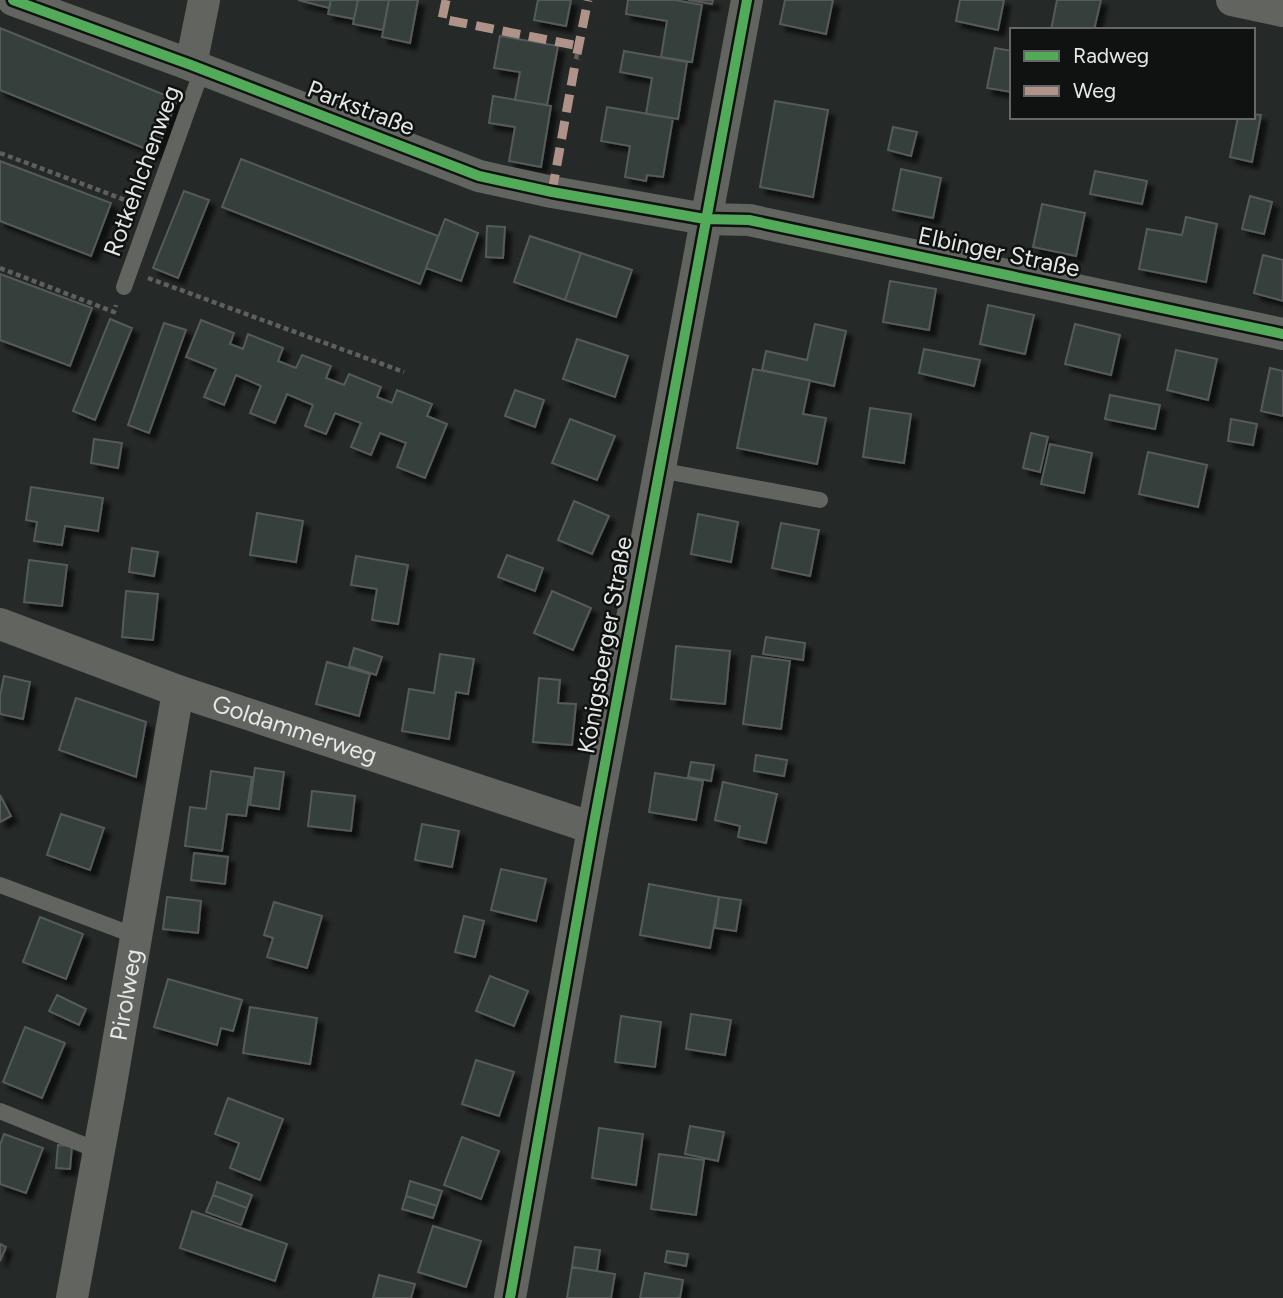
<svg xmlns="http://www.w3.org/2000/svg" width="1283" height="1298" viewBox="0 0 1283 1298" font-family="Figtree,sans-serif">
<style>
.building{fill:#353f3d;stroke:#575a5a;stroke-width:2;filter:url(#shadow)}
.lines{fill:none;stroke-linecap:round;stroke-linejoin:round}
.path{stroke:#5f605e;stroke-width:4.5;stroke-dasharray:5 3.5;stroke-linecap:butt}
.lane{stroke:#626460;stroke-width:16}
.street{stroke:#626460;stroke-width:32}
.quiet{stroke:#af9288;stroke-width:9;stroke-dasharray:18 9;stroke-linecap:butt}
.cycleway-casing{stroke:#0f1210;stroke-width:15}
.cycleway{stroke:#51ab58;stroke-width:10}
.labels{text-anchor:middle;stroke-width:5;stroke-linejoin:round;paint-order:stroke}
.street-label{font-size:24px;fill:#e5e9e6;stroke:#0f1210}
</style>
<defs>
<filter id="shadow"><feDropShadow dx="6" dy="6" stdDeviation="2" flood-color="#0009"/></filter>
</defs>
<rect width="100%" height="100%" fill="#252927"/>
<!-- building -->
<path class="building" d="M298,0h33l-2,8z
M331,0h27l-4,19 -26,-5z
M358,0h31l-6,30 -30,-6z
M389,0h29l-8,43 -28,-6z
M538,0h33l-5,26 -32,-6z
M628,0h47l27,5 -10,57 -31,-5 6,-36 -41,-7z
M688,0h25l-1,4z
M785,0h48l-7,34 -46,-10z
M960,0h44l-6,30 -42,-9z
M1057,0h44l-7,30h-43z
M0,28l177,72 -21,53 -156,-63z
M500,36l58,10 -11,59 -32,-5 5,-28 -26,-4z
M995,48l17,3v41l-25,-4z
M624,51l63,11 -9,57 -32,-5 6,-36 -32,-6z
M493,96l58,10 -10,61 -32,-6 6,-34 -26,-4z
M775,101l53,9 -15,87 -53,-10z
M607,107l66,11 -10,59 -16,-2 -1,6 -21,-4 5,-31 -29,-5z
M1253,114l8,1 -9,47 -22,-5 8,-40h15z
M893,127l24,5 -6,24 -23,-6z
M241,159l197,77 -18,48 -198,-77z
M0,161l111,42 -20,53 -91,-35z
M901,169l40,9 -8,40 -40,-8z
M1095,171l52,10 -5,23 -52,-10z
M184,191l25,9 -31,78 -25,-10z
M1250,196l22,6 -8,32 -22,-5z
M1042,204l43,9 -9,43 -43,-9z
M1186,217l31,7 -11,58 -67,-13 8,-40 35,6z
M445,219l33,14 -17,48 -35,-13z
M487,226l18,1 -2,31 -17,-1z
M530,236l51,17 -16,47 -51,-18z
M581,253l51,17 -16,47 -51,-17z
M1263,255l20,5v41l-29,-8z
M0,274l92,34 -22,58 -70,-26z
M890,281l46,8 -7,41 -46,-8z
M988,305l46,10 -9,39 -45,-10z
M110,319l22,9 -37,92 -22,-9z
M201,320l33,13 -4,11 13,5 5,-15 35,14 -5,13 18,7 6,-13 29,11 -5,12 18,7 5,-11 32,13 -4,10 15,6 5,-13 35,14 -5,12 20,8 -22,54 -28,-11 9,-24 -26,-10 -9,22 -20,-8 10,-24 -26,-10 -9,21 -21,-8 8,-21 -26,-11 -12,29 -25,-10 11,-27 -25,-11 -12,30 -20,-8 12,-28 -30,-12z
M164,323l22,7 -37,103 -21,-8z
M815,324l31,7 -12,55 -72,-16 4,-19 41,9z
M1075,324l45,11 -9,40 -46,-11z
M577,339l51,17 -13,41 -52,-18z
M924,349l56,11 -6,26 -55,-13z
M1176,350l41,9 -9,41 -41,-10z
M1270,368l13,3v45l-22,-5z
M753,369l57,11 -7,34 23,4 -9,46 -80,-16z
M515,390l29,10 -9,27 -30,-11z
M1110,395l50,10 -5,24 -50,-10z
M870,408l41,6 -7,49 -41,-6z
M570,419l45,17 -18,44 -45,-17z
M1231,419l26,5 -4,21 -25,-4z
M1031,433l17,4 -8,35 -17,-4z
M94,439l28,4 -4,25 -27,-5z
M1050,444l42,9 -8,40 -43,-9z
M1148,452l59,13 -9,42 -59,-13z
M31,487l72,11 -5,33 -33,-5 -3,19 -28,-4 3,-19 -11,-2z
M574,501l35,15 -17,38 -34,-14z
M257,513l46,8 -7,41 -46,-7z
M698,514l40,8 -7,40 -40,-8z
M781,523l38,7 -9,46 -38,-8z
M132,548l26,4 -4,24 -25,-4z
M507,555l36,13 -8,23 -37,-14z
M356,556l52,9 -10,59 -26,-4 5,-31 -26,-4z
M29,560l38,5 -5,41 -38,-4z
M126,591l32,3 -5,46 -31,-3z
M552,591l39,17 -18,42 -39,-17z
M766,637l39,6 -2,17 -40,-6z
M676,646l54,5 -5,53 -54,-5z
M354,648l28,9 -6,18 -27,-9z
M440,654l34,5 -6,35 -12,-2 -7,47 -47,-8 7,-42 25,4z
M752,656l38,5 -9,68 -38,-5z
M327,662l43,12 -11,42 -43,-12z
M4,676l26,6 -7,37 -23,-5v-18z
M539,678l21,2 -2,23 18,1 -4,41 -39,-3z
M76,698l70,24 -10,55 -77,-27z
M756,755l31,5 -3,16 -30,-5z
M691,762l23,3 -3,16 -23,-4z
M255,768l29,4 -5,37 -29,-4z
M211,771l41,6 -6,39 -19,-2 -5,37 -37,-5 5,-39 16,2z
M655,773l48,8 -7,39 -47,-8z
M723,782l54,12 -11,49 -28,-6 2,-11 -25,-6z
M312,791l43,5 -4,35 -43,-5z
M0,795l11,21 -11,6z
M61,814l43,14 -14,42 -43,-15z
M422,824l37,7 -7,36 -37,-7z
M194,853l34,4 -3,27 -34,-4z
M501,869l45,10 -10,42 -45,-11z
M649,884l70,13 -9,51 -70,-13z
M167,897l34,4 -3,32 -35,-4z
M719,897l22,3 -5,31 -21,-3z
M274,902l48,14 -15,52 -40,-11 6,-19 -9,-3z
M464,916l20,5 -9,36 -20,-5z
M40,917l43,17 -17,45 -43,-17z
M490,976l38,15 -14,35 -38,-15z
M168,979l74,21 -9,31 -12,-3 -4,17 -63,-18z
M57,995l29,14 -7,16 -30,-14z
M250,1007l67,11 -7,46 -67,-11z
M691,1014l40,6 -6,35 -39,-6z
M621,1016l40,6 -6,45 -40,-5z
M25,1027l40,16 -23,55 -39,-16z
M476,1060l38,12 -15,44 -37,-12z
M228,1098l55,21 -23,61 -30,-12 9,-25 -24,-9z
M690,1126l34,6 -6,29 -33,-7z
M599,1128l44,6 -7,51 -44,-7z
M4,1134l39,14 -17,45 -26,-9v-39z
M462,1137l37,14 -18,48 -37,-14z
M58,1145l14,1 -2,23 -14,-1z
M659,1154l45,6 -8,55 -45,-6z
M410,1181l32,10 -5,15 -31,-10z
M217,1182l35,13 -5,13 -34,-13z
M213,1195l34,13 -6,17 -35,-13z
M406,1196l31,10 -4,12 -31,-9z
M192,1211l95,33 -12,37 -95,-33z
M433,1226l48,15 -15,46 -48,-15z
M0,1244l6,3 -6,14z
M575,1247l25,3 -3,21 -25,-4z
M667,1251l21,3 -2,12 -21,-4z
M572,1267l43,7 -4,24h-44z
M645,1273l38,7 -3,18h-40z
M379,1275l36,9 -4,14h-38z"/>
<g class="lines">
<!-- path -->
<path class="path" d="M576,59l1,-5
M0,153l133,50
M0,268l114,44 2,-7
M148,278l256,94"/>
<!-- lane -->
<path class="lane" d="M124,287l78,-217
M659,470l161,30
M0,885l136,51
M0,1111l99,40"/>
<!-- street -->
<g class="street">
<path d="M13,0l178,65 288,111 73,16 153,27 44,1 534,114"/>
<path d="M1232,0l51,11"/>
<path d="M191,65l13,-65"/>
<path id="s1" d="M0,624l178,67 415,137"/>
<path id="s2" d="M72,1298l38,-208 68,-399"/>
<path d="M510,1298l83,-470 154,-828"/>
</g>
<!-- quiet -->
<path class="quiet" d="M446,0l-4,19 137,27
M577,54l11,-54
M552,192l24,-133"/>
<!-- cycleway casing -->
<g class="cycleway-casing">
<path id="cycleway" d="M13,0l178,65 288,111 73,16 153,27 44,1 534,114
M510,1298l83,-470 154,-828"/>
</g>
<!-- cycleway -->
<use href="#cycleway" class="cycleway"/>
</g>
<g class="labels">
<!-- street labels -->
<g class="street-label">
<text transform="translate(361 108) rotate(21)" y="8">Parkstraße</text>
<text transform="translate(142 171) rotate(-70)" y="8">Rotkehlchenweg</text>
<text transform="translate(999 252) rotate(12)" y="8">Elbinger Straße</text>
<text transform="translate(605 645) rotate(-80)" y="8">Königsberger Straße</text>
<text dy="8" stroke="none"><textPath href="#s1" startOffset="313">Goldammerweg</textPath></text>
<text dy="8" stroke="none"><textPath href="#s2" startOffset="308">Pirolweg</textPath></text>
</g>
</g>
<!-- legend -->
<rect x="1010" y="28" width="245" height="91" fill="#0f1210" stroke="#656866" stroke-width="2"/>
<rect x="1024" y="51" width="35" height="10" fill="#51ab58" stroke="#656866" stroke-width="2"/>
<text x="1073" y="63" font-size="21" fill="#e5e9e6">Radweg</text>
<rect x="1024" y="86" width="35" height="10" fill="#af9288" stroke="#656866" stroke-width="2"/>
<text x="1073" y="98" font-size="21" fill="#e5e9e6">Weg</text>
</svg>
